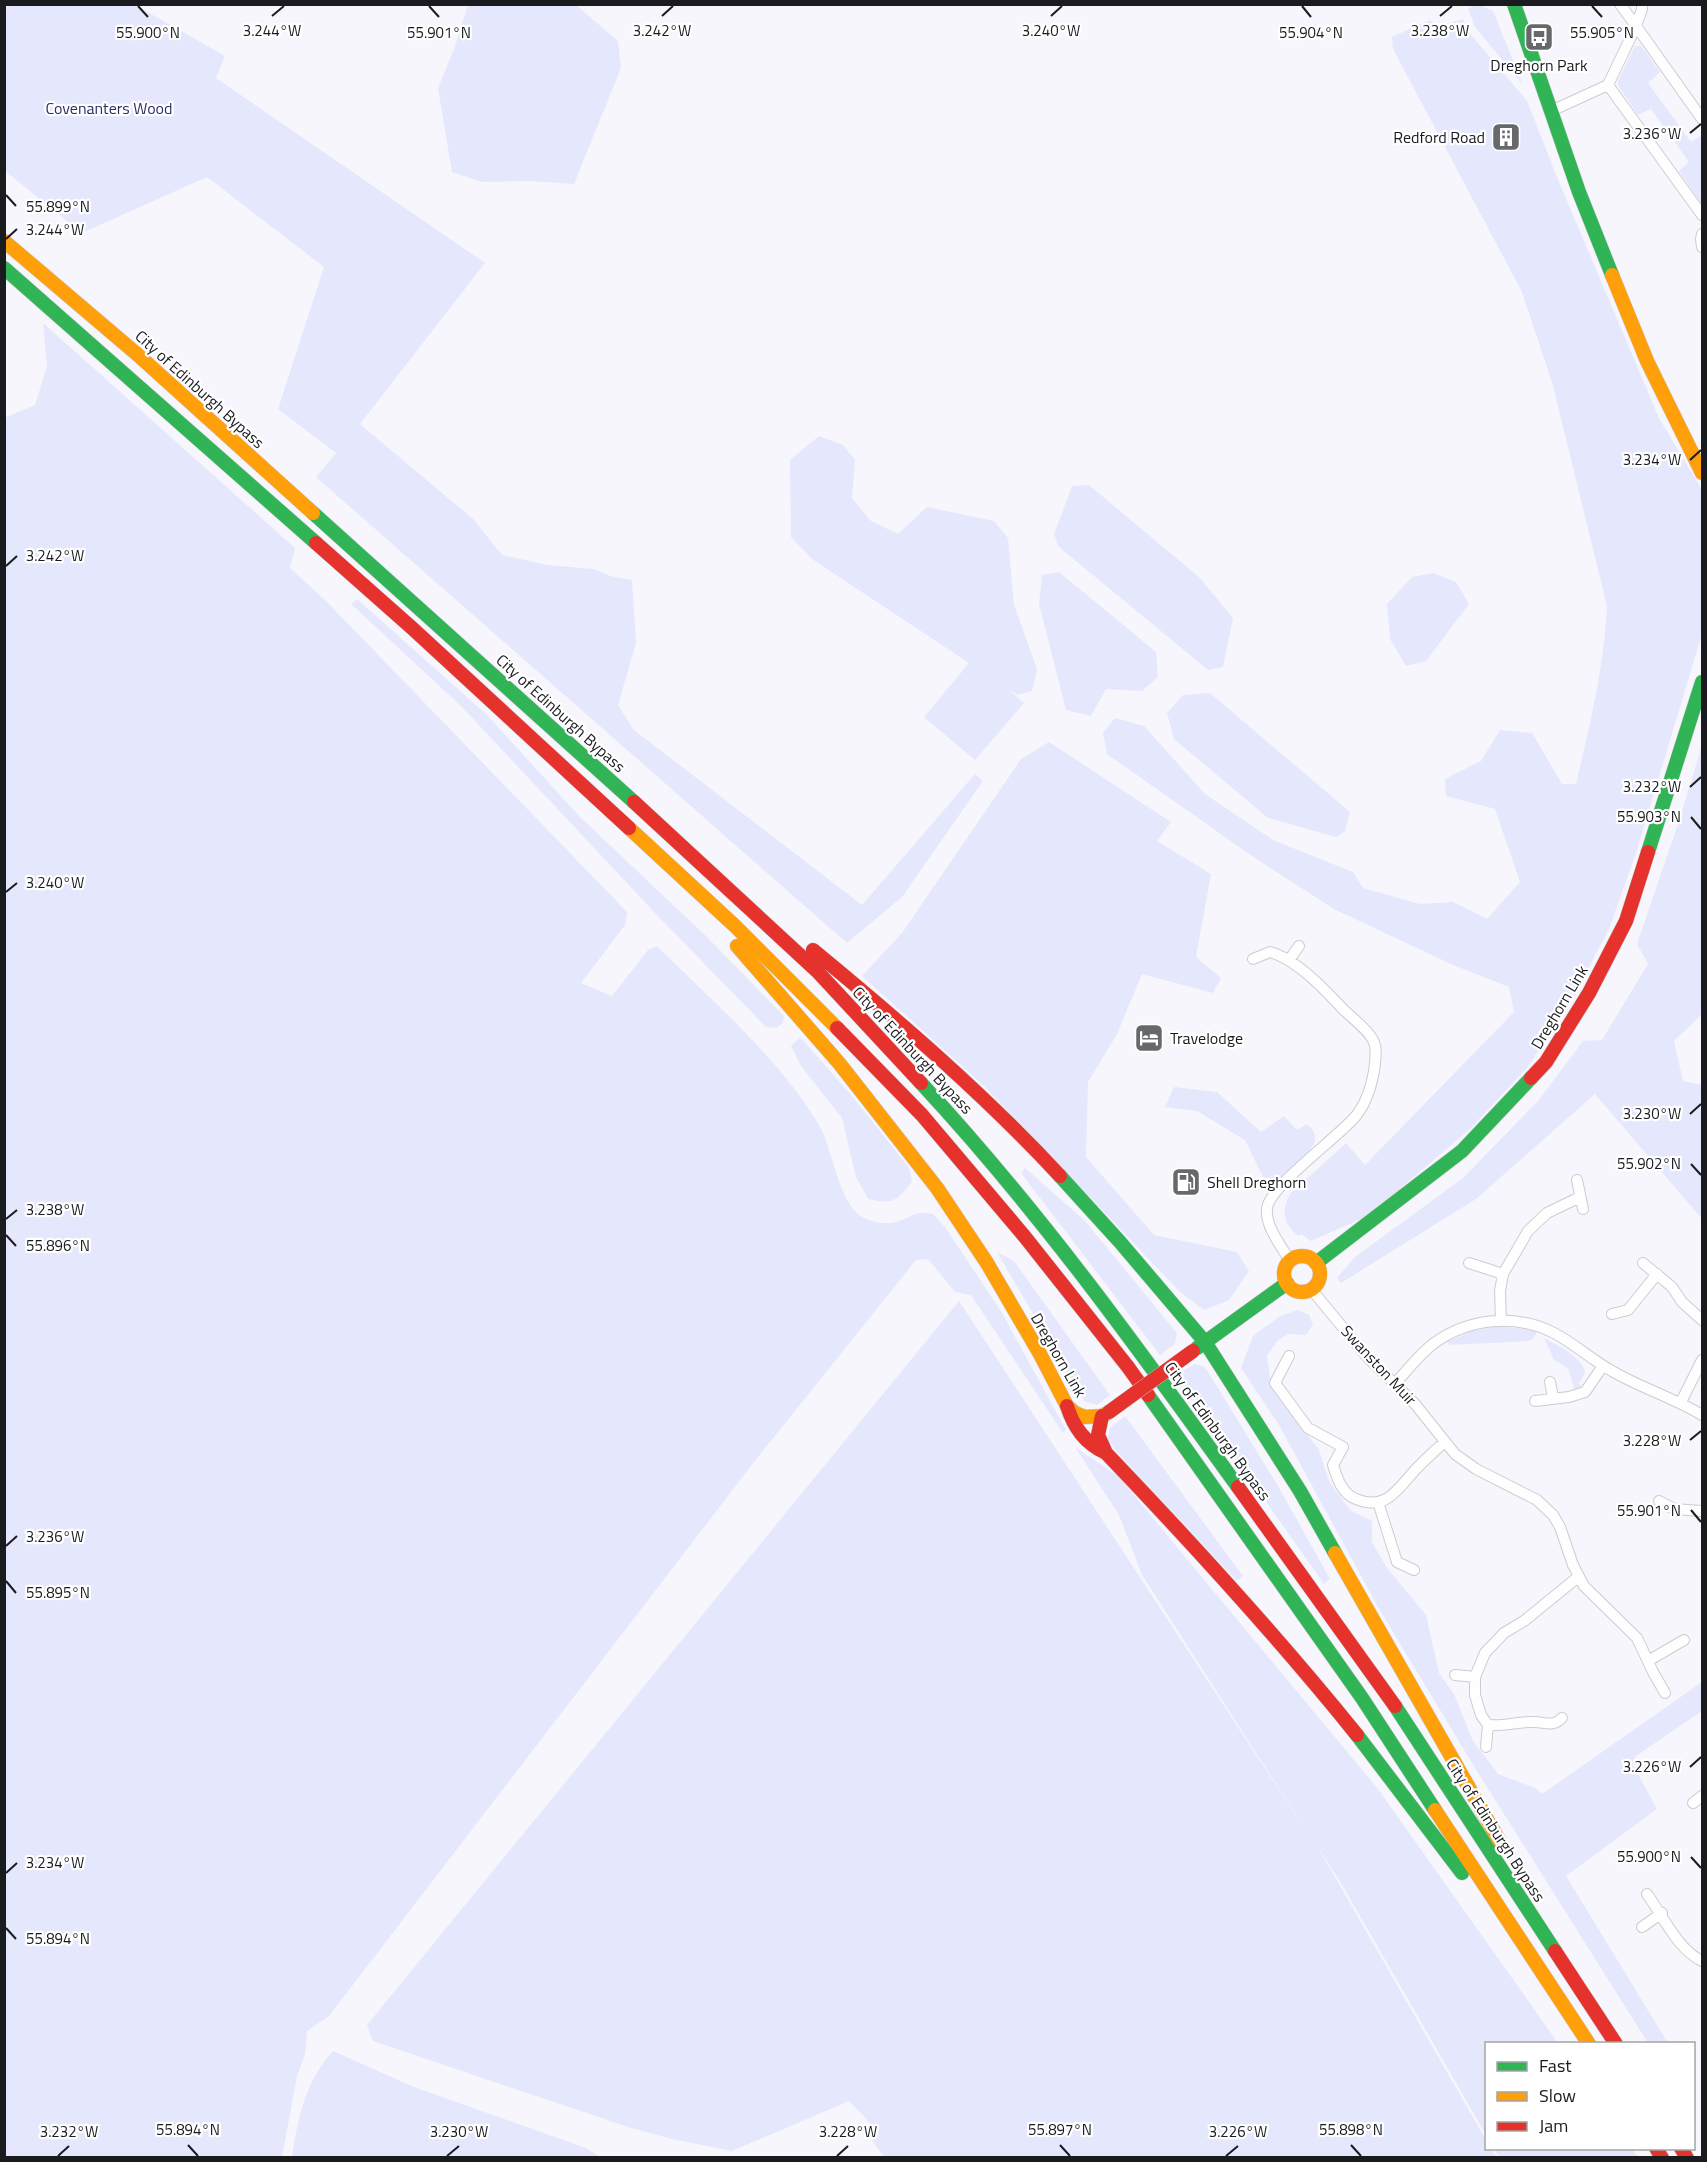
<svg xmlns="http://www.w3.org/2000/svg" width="1707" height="2162" viewBox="0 0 1707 2162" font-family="'Titillium Web',sans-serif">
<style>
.green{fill:#e5e8fd}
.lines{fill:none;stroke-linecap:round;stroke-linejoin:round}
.street-casing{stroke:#ccccd1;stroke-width:12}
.fast-casing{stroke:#ccccd1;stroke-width:15}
.slow-casing{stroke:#ccccd1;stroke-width:15}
.jam-casing{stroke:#ccccd1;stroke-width:15}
.street{stroke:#fefeff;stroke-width:10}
.fast{stroke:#30b455;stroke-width:14}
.slow{stroke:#ff9f0a;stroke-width:14}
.jam{stroke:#e5322d;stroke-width:14}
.jam-bridge-casing{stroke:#ccccd1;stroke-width:15;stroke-linecap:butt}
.jam-bridge{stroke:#e5322d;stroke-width:14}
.ticks{fill:none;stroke:#1a1b1f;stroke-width:2}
.labels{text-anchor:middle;stroke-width:4.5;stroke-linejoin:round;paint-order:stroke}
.poi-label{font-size:16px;fill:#1a1b1f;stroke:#fff;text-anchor:start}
.park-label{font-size:16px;fill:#2e2e67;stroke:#fff}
.street-label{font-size:16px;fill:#1a1b1f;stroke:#fff}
.ticks-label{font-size:15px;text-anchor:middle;fill:#1a1b1f;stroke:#fff;stroke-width:4.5;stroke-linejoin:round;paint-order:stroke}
</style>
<rect width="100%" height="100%" fill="#f6f6fc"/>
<!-- green -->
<path class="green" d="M4,5h131l90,51 -9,22 269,185 -125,161 113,95 29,36 45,10 47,4 16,7 22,4 4,63 -18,62 16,25 228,175 113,-131 8,7 -81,116 -55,46 -531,-466 20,-24 -58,-44 46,-142 -117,-90 -125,56 -77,-62z
M468,5h108l42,36 3,27 -47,116 -44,-3 -49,1 -29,-10 -14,-84 16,-39z
M1479,5l14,6 30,74 -48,-58 -7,-19z
M1463,19l9,17 55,65 32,81 100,236 43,72v144l-66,219 -27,76 -38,73 -44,66 -57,61 -102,87 -57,25 -10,-7 -2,2c-16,-11 -18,-26 -9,-42l56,-51 19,22 149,-153 -5,-25 -56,-22 -119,-56 -82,-53 -145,-102 -4,-21 12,-15 29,8 61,68 68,46 80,32 10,16 57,16 33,-2 34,17 33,-37 -25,-73 -49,-13 -1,-17 36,-18 19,-31 32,3 30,51h14c14,-59 28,-117 31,-178l-55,-224 -30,-90 -129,-243 -1,-12 38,-17 8,7z
M1635,46h6l19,26 -12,11 43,59 11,-7v70l-23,-34 10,-9 -38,-53 -13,6 -20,-30v-4z
M43,323l252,225 -5,20 37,34 300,310 -2,13 -44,58 31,13 36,-46 9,-4c55,55 123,113 162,179 14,23 19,80 45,93 15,7 29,7 43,0 4,-2 9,-5 13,-5 4,-1 9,1 13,1l12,13 57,86 64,117 -3,3 -92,-138 -16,-3 -27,-33 -12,1 -162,202 -425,554 -22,15 -2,23 -8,22 -15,81 -277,1 -1,-1740 31,-13 12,-39z
M819,436l24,9 12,15 -3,38 19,23 27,13 29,-27 67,14 14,17 6,67 23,64 -5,22 -14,4 -9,-5 15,13 -49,57 -51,-43 45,-54 -157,-104 -21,-22 -1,-77z
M1089,485l110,92 34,41 -10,49 -15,3 -149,-123 -5,-13 18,-48z
M1059,572l97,80 2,25 -16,14 -36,-2 -15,27 -25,-6 -27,-106 3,-29z
M1433,573l23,9 13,22 -43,57 -20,5 -16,-27 -3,-35 25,-27z
M357,599l130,116 92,101 128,121 77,79 -1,7 -7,5 -10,-1 -110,-113 -195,-208 -110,-102z
M1210,693l140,119 -5,19 -9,6 -68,-19 -94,-79 -7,-26 16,-18z
M1049,742l122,80 -14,19 54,33 -15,83 25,21 -8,15 -71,-19 -25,60 -29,48 -2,75 68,78 83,17 12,19 -20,29 -25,10 -23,-17 -197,-207 -122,-110 40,-43 119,-174z
M1702,745v269l-28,27 9,40 19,4v134l-107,-125 -119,105 -135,84 -4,-5 18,-21 108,-79 75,-77 45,-60 19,-1 46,-76 -11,-20 42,-123z
M800,1037l53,60 56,71 3,14c-15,19 -20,23 -44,17l-12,-22 -14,-59 -41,-52 -10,-20z
M1174,1087l43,5 44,40 23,-16 13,14 10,-6c5,4 9,9 8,16 -1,12 -34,36 -44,44l-6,-3 -20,-41 -48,-29 -32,-4z
M1025,1168l60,53 92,112 -2,11 -15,11 -139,-182z
M997,1252l17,9 96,134 -13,10 -13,-4z
M959,1301l353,539 -170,-265 -23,-60 -44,-68 43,29 260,313 180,254 -72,1v91l-145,-252 -26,-41 171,298v8l5,1 6,8h-613l-14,-20 -1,-15 -20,-21 -117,50 -60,-12 -44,-12 -255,-86 -6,-16z
M1298,1310l11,5 4,10 -7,10 -18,-1 -11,7 -10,15 4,29 48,65 10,31 21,29 22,11v21l15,26 39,47 13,58 15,21 19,47 25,33 37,14 7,6 160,-112v29l-66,45 -4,7 25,46 -91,67 102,167h-20l-176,-280 -94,-156 -99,-182 -38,-57 12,-32 27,-20z
M1499,1326l25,3 13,3 -4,7 -4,2 -79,4 -3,-3 25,-11z
M1544,1338c13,7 37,18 41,34l-6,12 3,2 -7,5 -7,-23 -14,-8z
M1195,1364l10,3 73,119 52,93 -6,5 -148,-210z
M1125,1416l118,160 -6,5 -122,-131 -7,-11 2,-11z
M333,2051l81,36 172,61 14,9h-308c6,-40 13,-75 41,-106z
M1494,2149h138l6,8h-139z"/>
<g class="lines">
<!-- street casing -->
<g class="street-casing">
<path id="street" d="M1620,4l16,22 -28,59 94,130
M1642,4v5l-6,17 66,93
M1551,111l57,-26
M1702,234l-1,5 1,8
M1253,959l17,-7c26,7 53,36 71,55 10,11 25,20 32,33 5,9 2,21 1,31 -3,17 -8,33 -19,46 -17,20 -85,69 -88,91 -2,19 14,37 23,53
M1289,960l10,-14
M1577,1180l6,29
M1469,1263l34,11
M1643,1263l29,24 10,15 20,18
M1311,1289l57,69 47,46 40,50 21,15 61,31 16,15 7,12 13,38 11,21 53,52 16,34 12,21
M1612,1314l16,-4 29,-36
M1501,1320l-1,-29 3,-17 25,-43 19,-18 33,-16
M1289,1356l-14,27 33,45 35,19 -10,18c4,13 9,29 23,34 31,13 43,-12 61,-31 9,-9 18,-18 28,-26
M1550,1382l3,16
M1395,1384c12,-14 24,-29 38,-40 35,-26 82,-31 121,-11 21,11 38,27 58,38 29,17 62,27 90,44
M1535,1401l34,-4 16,-5 18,-26
M1681,1402l21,-42
M1659,1501l15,8 27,2
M1378,1502l19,60 17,8
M1648,1661l36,-21
M1455,1675l20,2
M1488,1725c16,2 31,-4 47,-3 7,0 13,3 19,1 4,-1 5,-2 8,-5
M1486,1747l2,-22 -7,-10 -6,-20v-18l10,-24 19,-20 20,-12 54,-44
M1693,1803l9,-7
M1647,1894c16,22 31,56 55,67
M1642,1927l20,-14"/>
</g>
<!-- fast casing -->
<g class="fast-casing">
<path id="fast" d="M1514,4l65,188 33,83
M4,268l312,275
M313,513l321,289
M1648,852l54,-170
M921,1083c117,126 217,265 317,404
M1060,1176l60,66 85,100 95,149 35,62
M1316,1263l146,-112 69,-73
M1197,1348l90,-65
M1148,1395l214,303 73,112
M1395,1706l160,245
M1357,1735l105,138"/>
</g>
<!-- slow casing -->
<g class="slow-casing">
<path id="slow" d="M4,241l134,114 175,158
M1612,275l35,86 55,112
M629,828l106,98 102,102
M737,946l102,117 98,125
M937,1188l50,75 53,91 27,52 8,7 10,4 17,-1 7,-4
M1284 1274a18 18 0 1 1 36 0a18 18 0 1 1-36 0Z
M1335,1553l165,289
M1435,1810l154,234"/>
</g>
<!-- jam casing -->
<g class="jam-casing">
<path id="jam" d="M316,543l96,85 217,200
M634,802l183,169 104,112
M813,950c86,71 171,144 247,226
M837,1028l85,87 103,122 103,130 20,28
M1531,1078l15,-16 43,-69 37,-72 22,-69
M1067,1406c7,22 18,37 39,47
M1102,1416l-4,19 8,18c87,91 172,184 251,282
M1238,1487l157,219
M1555,1951l61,93
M1656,2148l6,10
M1681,2148l6,10"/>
</g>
<!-- street -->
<use href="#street" class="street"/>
<!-- fast -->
<use href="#fast" class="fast"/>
<!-- slow -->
<use href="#slow" class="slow"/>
<!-- jam -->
<use href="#jam" class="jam"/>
<!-- jam-bridge casing -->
<g class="jam-bridge-casing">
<path id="jam-bridge" d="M1109,1412l84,-61"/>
</g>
<!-- jam-bridge -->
<use href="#jam-bridge" class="jam-bridge"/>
</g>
<!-- ticks -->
<path class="ticks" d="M138,6l10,11M429,6l10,11M1302,6l9,11M1592,6l10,11M272,16l12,-10M662,16l11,-10M1051,16l11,-10M1440,16l12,-10M1690,133l11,-9M6,195l10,11M6,239l11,-10M1690,460l11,-10M6,566l11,-10M1690,787l11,-10M1691,817l10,12M6,892l11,-9M1690,1114l11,-10M1691,1164l10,11M6,1219l11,-9M6,1235l10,11M1690,1440l11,-9M1691,1510l10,12M6,1546l11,-10M6,1581l10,12M1690,1767l11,-10M1691,1857l10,11M6,1873l11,-10M6,1928l10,11M188,2145l10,11M1060,2145l10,11M1351,2145l10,11M58,2156l11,-10M447,2156l12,-10M837,2156l11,-10M1226,2156l12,-10"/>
<!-- icons -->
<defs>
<g id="bus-square" transform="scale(1.5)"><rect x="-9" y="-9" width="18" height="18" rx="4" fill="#67686c" stroke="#fff"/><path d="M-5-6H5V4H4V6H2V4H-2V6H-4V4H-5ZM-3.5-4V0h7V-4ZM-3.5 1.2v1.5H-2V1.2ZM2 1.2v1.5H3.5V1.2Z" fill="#fff"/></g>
<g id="building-square" transform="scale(1.5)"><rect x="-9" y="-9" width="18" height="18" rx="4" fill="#67686c" stroke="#fff"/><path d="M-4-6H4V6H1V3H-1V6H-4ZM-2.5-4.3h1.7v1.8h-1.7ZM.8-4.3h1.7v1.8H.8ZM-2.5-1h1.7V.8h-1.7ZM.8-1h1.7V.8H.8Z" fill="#fff"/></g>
<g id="hotel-square" transform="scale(1.5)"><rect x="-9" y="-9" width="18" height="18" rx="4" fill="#67686c" stroke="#fff"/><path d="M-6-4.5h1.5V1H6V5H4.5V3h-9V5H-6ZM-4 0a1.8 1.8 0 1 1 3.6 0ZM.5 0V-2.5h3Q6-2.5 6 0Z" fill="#fff"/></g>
<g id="fuel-square" transform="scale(1.5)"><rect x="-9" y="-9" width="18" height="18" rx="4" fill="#67686c" stroke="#fff"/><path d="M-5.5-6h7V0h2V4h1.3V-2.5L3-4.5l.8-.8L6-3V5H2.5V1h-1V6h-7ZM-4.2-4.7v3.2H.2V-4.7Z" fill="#fff"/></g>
</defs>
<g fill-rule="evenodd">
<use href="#bus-square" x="1539" y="37"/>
<use href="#building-square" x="1506" y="137"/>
<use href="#hotel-square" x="1149" y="1038"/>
<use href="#fuel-square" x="1186" y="1182"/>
</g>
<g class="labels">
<!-- poi labels -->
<g class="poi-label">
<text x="1539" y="71" text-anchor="middle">Dreghorn Park</text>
<text x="1485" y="143" text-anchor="end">Redford Road</text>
<text x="1170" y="1044">Travelodge</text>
<text x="1207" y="1188">Shell Dreghorn</text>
</g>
<!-- park labels -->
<g class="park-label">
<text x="109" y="114">Covenanters Wood</text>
</g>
<!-- street labels -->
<g class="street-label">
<text transform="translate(200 389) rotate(42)" y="6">City of Edinburgh Bypass</text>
<text transform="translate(561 713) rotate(42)" y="6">City of Edinburgh Bypass</text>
<text transform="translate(1559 1007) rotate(-59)" y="6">Dreghorn Link</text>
<text transform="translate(913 1050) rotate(47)" y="6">City of Edinburgh Bypass</text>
<text transform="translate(1059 1355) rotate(60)" y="6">Dreghorn Link</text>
<text transform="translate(1379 1365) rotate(47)" y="6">Swanston Muir</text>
<text transform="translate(1218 1431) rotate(54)" y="6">City of Edinburgh Bypass</text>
<text transform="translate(1496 1830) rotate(57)" y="6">City of Edinburgh Bypass</text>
</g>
</g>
<g class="ticks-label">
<text x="272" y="36">3.244°W</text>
<text x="1051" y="36">3.240°W</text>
<text x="1440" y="36">3.238°W</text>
<text x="662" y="36">3.242°W</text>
<text x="1602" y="38">55.905°N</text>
<text x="148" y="38">55.900°N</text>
<text x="439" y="38">55.901°N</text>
<text x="1311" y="38">55.904°N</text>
<text x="1652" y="139">3.236°W</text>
<text x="58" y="212">55.899°N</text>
<text x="55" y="235">3.244°W</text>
<text x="1652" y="465">3.234°W</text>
<text x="55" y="561">3.242°W</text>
<text x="1652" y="792">3.232°W</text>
<text x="1649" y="822">55.903°N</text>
<text x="55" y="888">3.240°W</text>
<text x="1652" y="1119">3.230°W</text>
<text x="1649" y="1169">55.902°N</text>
<text x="55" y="1215">3.238°W</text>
<text x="58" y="1251">55.896°N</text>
<text x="1652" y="1446">3.228°W</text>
<text x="1649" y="1516">55.901°N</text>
<text x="55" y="1542">3.236°W</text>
<text x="58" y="1598">55.895°N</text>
<text x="1652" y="1772">3.226°W</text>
<text x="1649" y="1862">55.900°N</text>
<text x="55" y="1868">3.234°W</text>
<text x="58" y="1944">55.894°N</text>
<text x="188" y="2135">55.894°N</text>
<text x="1060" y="2135">55.897°N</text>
<text x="1351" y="2135">55.898°N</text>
<text x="69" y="2137">3.232°W</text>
<text x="459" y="2137">3.230°W</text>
<text x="848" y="2137">3.228°W</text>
<text x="1238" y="2137">3.226°W</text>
</g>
<!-- border -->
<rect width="1707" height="2162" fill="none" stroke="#1a1b1f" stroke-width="12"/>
<!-- legend -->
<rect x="1485" y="2042" width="210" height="108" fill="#ffffff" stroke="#a3a4a5" stroke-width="1.5"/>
<rect x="1497" y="2062" width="30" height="9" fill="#30b455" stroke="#a3a4a5" stroke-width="1.5"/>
<text x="1539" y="2072" font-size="18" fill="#1a1b1f">Fast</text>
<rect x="1497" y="2092" width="30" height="9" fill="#ff9f0a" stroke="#a3a4a5" stroke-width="1.5"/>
<text x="1539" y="2102" font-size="18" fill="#1a1b1f">Slow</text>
<rect x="1497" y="2122" width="30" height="9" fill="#e5322d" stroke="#a3a4a5" stroke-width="1.5"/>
<text x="1539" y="2132" font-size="18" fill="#1a1b1f">Jam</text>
</svg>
